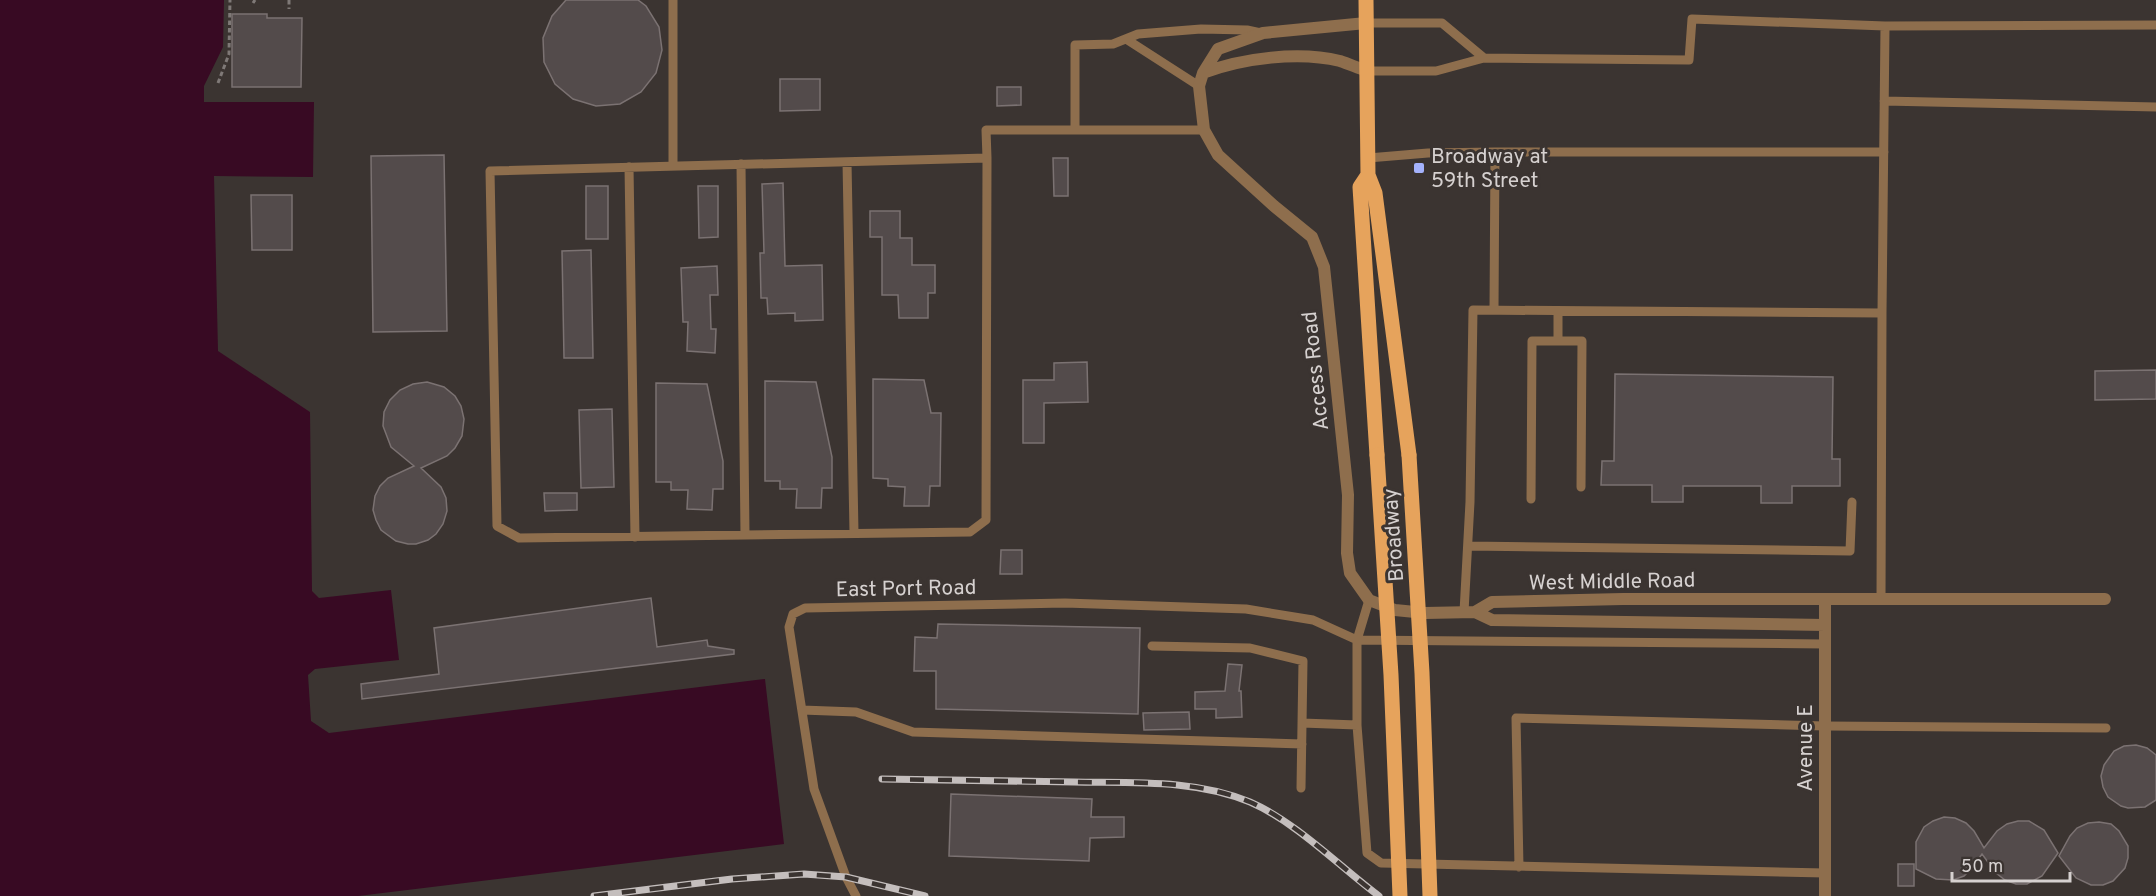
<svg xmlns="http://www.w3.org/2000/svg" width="2156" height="896" viewBox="0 0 2156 896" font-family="Overpass,sans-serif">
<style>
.water{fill:#380a23}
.building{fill:#534b4b;stroke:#7b7272;stroke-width:1.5}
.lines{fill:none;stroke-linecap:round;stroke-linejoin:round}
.path{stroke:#7f7977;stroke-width:3;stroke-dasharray:4.5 3;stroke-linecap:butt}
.lane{stroke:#8e6e4d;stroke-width:9}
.street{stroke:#8e6e4d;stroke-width:12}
.primary{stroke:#e6a35c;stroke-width:15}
.rail-casing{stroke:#c4bebd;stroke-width:7}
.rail{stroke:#3b3431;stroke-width:4.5;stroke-dasharray:14;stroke-linecap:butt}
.primary-bridge{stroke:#e6a35c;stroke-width:15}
.poi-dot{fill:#a4b2fc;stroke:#3b3431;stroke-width:2}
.labels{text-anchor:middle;stroke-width:6;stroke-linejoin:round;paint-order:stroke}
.poi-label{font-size:21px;fill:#d6d1d0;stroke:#3b3431;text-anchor:start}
.street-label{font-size:21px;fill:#d6d1d0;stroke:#3b3431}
</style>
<rect width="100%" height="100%" fill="#3b3431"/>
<!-- water -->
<path class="water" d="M0,0h224l-1,47 -19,39v16h110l-1,75 -99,-1 4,175 92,61 2,179 7,7 72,-8 8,70 -84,9 -7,6 3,46 18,12 436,-54 19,165 -426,52h-358z"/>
<!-- building -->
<path class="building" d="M566,0h72l8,6 13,21 3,23 -6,23 -15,19 -21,12 -24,2 -23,-7 -18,-15 -11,-22 -1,-24 9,-22z
M232,14h35v4h35l-1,69h-69z
M780,79h40v31l-40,1z
M997,87h24v18l-24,1z
M444,155l3,176 -74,1 -2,-176z
M1053,158h15v38h-14z
M783,183l2,83 37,-1 1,55 -28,1v-8l-27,1 -1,-16h-6l-1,-45h4l-2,-69z
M586,186h22v53h-22z
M698,186h20v51l-19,1z
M251,195h41v55h-40z
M870,211h30v27h12v27h23v28h-7v25h-29l-1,-23h-16v-58h-12z
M591,250l2,108h-29l-2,-107z
M717,266l1,29h-8l1,34h5l-1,24 -28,-2 1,-29h-5l-2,-54z
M1087,362l1,40 -44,1v40h-21v-63h31v-17z
M2156,370v29l-61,1v-29z
M1615,374l218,3 -1,82h8v27h-48v17h-31v-17h-78v16h-31v-17h-51l1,-24h12z
M873,379l51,1 7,33h10l-1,73h-10l-1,20h-25l1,-19 -17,-1v-7l-15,-1z
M765,381l51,1 16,75v31h-10l-1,20h-25l1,-19h-17v-8h-15z
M427,382l17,5 11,9 6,10 3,13 -2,17 -7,12 -8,8 -26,12 20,19 5,11 1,13 -4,13 -7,10 -8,6 -12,4h-8l-12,-3 -15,-11 -5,-10 -3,-10 2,-14 5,-10 8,-8 26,-12 -23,-19 -8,-21 1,-14 6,-12 10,-10 13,-6z
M656,383l51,1 16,77v28h-10l-1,21 -25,-1 1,-19h-17v-8h-15z
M612,409l2,78 -33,1 -2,-78z
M544,493h33v17l-32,1z
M1001,550h21v24h-22z
M651,598l6,49 50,-7 1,6 26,4v4l-372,45 -1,-15 78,-10 -5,-46z
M938,624l202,4 -2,86 -202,-5v-38h-22l1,-34 22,1z
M1228,664l14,1 -3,26h2l1,26 -26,1v-9h-21v-17l30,-1z
M1189,712l1,17 -46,1 -1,-17z
M2136,745l11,3 9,7v45l-11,7 -17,1 -7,-2 -13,-9 -5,-10 -2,-11 3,-11 10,-14 10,-5z
M951,794l141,5 -1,18h33v20l-34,1 -1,23 -140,-5z
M1944,817l11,1 11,5 8,8 10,17 13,-17 10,-7 11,-3h11l15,9 14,23 -16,23 -15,8h-11l-11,-4 -9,-7 -14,-19 -10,14 -8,8 -11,4 -17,-1 -20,-10v-27l8,-15 9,-6z
M2099,822l12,2 8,7 9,15v12l-3,10 -12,13 -10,4h-12l-15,-7 -17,-22 11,-20 7,-8 11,-5z
M1898,864h16v22h-16z"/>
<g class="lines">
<!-- path -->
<path class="path" d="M289,0v9
M253,3l2,-3
M218,83l11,-29 1,-54"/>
<!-- lane -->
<path class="lane" d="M1366,23h76l42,35
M1126,39l73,47
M1367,71h69l48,-13 205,2 3,-41 193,7
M1884,101l272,6
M1075,130v-85l38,-1 25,-10 63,-5 46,1 14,3
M1495,152h389
M987,158l-497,13 7,355 22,12 451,-6 16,-12 1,-362 -1,-28h218
M1368,158l60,-5 67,-1 -1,158
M847,162l7,371
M741,164l4,371
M673,166v-166
M629,167l6,370
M1558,311v30h24l-1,146
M1882,313l3,-287 271,-1
M1531,499l1,-158h26
M1468,546l382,5 2,-49
M1369,600l-12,40 468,4
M1464,612l6,-110 3,-192 409,3 -1,287
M1152,646l98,2 53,13 -2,127
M802,710l54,2 57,20 389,12
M1302,723l55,2 10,128 14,10 444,10
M1519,867l-3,-149 309,8 281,2
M856,896l-10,-19 -32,-88 -25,-162 4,-13 12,-6 260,-5 181,6 67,11 44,20v85"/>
<!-- street -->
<path class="street" d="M1366,23l-103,10 -45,16 -15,24 -4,13 5,44 14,25 56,51 38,31 12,30 24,228 -1,58 3,20 19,27 26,10 30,3 50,-1 17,-10 131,-3h482
M1203,73c40,-15 96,-22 137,-12 9,3 18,7 27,10
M1475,612l17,8 333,5
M1825,896v-296"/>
<!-- primary -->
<path class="primary" d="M1366,0l2,175 7,18 34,262
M1368,175l-8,12 17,268"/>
<!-- rail casing -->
<g class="rail-casing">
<path id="rail" d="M882,779c64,1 128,2 192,3 58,1 121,-3 176,20 46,20 89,64 129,94
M594,896l138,-17 72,-5 42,3 79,19"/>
</g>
<!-- rail -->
<use href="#rail" class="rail"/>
<!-- primary-bridge -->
<path class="primary-bridge" d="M1377,455l14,220 9,221
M1409,455l13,218 8,223"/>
</g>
<!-- markers -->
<rect class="poi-dot" x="1413" y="162" width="12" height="12" rx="3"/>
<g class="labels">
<!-- poi labels -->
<g class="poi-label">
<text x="1431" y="163">Broadway at<tspan x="1431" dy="24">59th Street</tspan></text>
</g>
<!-- street labels -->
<g class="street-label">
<text transform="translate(1315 371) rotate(-96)" y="7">Access Road</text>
<text transform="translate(1393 535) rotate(-94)" y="7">Broadway</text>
<text transform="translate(1612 581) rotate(-1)" y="7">West Middle Road</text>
<text transform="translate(906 588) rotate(-1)" y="7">East Port Road</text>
<text transform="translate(1805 748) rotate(-90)" y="7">Avenue E</text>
</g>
</g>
<!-- scale -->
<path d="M1952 872v9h118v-9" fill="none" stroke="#d6d1d0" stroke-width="3"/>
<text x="1961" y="872" font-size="18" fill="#d6d1d0" stroke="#3b3431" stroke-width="4.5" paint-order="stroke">50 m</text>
</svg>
